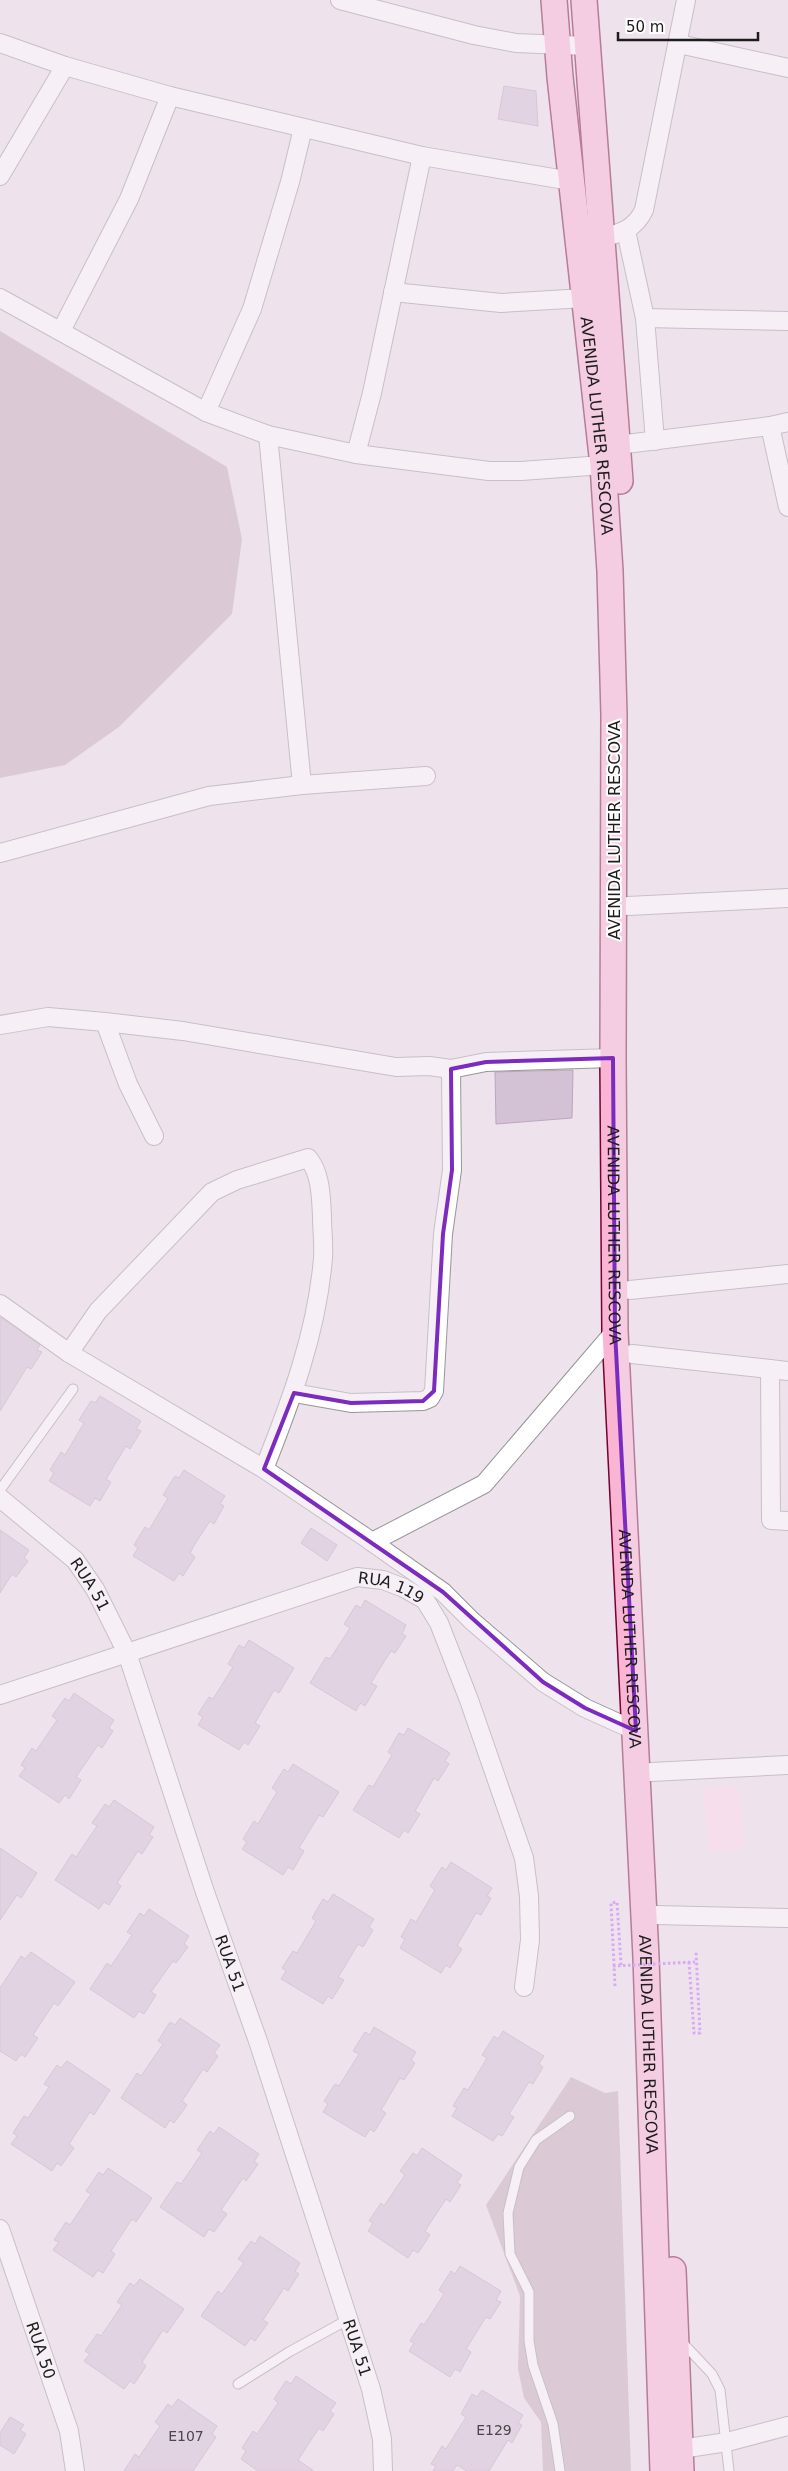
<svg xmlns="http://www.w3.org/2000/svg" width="788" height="2471" viewBox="0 0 788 2471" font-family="'DejaVu Sans',sans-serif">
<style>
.education{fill:#ffdaed}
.construction{fill:#c3aeb8}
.building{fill:#d3c2d5;stroke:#bea4c0}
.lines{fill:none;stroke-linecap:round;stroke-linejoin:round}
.service-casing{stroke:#979797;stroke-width:11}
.minor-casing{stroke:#979797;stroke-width:20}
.secondary-casing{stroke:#740331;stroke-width:28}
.path{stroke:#bf66fc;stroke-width:3;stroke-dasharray:2.5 2.5;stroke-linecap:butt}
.service{stroke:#fff;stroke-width:9}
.minor{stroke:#fff;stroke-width:18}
.secondary{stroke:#fab4d4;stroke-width:25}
.path-bridge{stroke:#bf66fc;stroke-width:3;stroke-dasharray:2.5 2.5;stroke-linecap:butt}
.marked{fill:none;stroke:#7b2cbf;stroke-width:4;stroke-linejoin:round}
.labels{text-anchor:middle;stroke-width:4;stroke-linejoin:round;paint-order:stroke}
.number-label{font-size:14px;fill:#4a464b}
.street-label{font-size:16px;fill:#1d1d1d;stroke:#fff}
</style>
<rect width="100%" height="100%" fill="#eee2ec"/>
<!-- education -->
<path class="education" d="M737,1785l8,62 -35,5 -8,-62z"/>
<!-- construction -->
<path class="construction" d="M0,331l227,136 15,72 -10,75 -113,113 -54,38 -65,13z
M571,2077l34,16 13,-2 13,380h-88l-2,-49 -17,-24 -6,-29 2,-73 -34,-91z"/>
<!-- building -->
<path class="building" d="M504,86l32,5 2,35 -40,-7z
M573,1070l-1,48 -76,6 -1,-52z
M0,1317l40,28 -3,5 5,2 -11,17 -4,-2 -27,44z
M100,1396l41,25 -5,8 5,2 -11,18 -4,-3 -20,33 5,3 -11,19 -5,-3 -5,8 -41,-25 5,-8 -4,-3 11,-18 4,3 19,-32 -5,-3 12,-19 4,2z
M184,1470l41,26 -5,8 4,2 -10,18 -4,-3 -15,23 -5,9 5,4 -12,19 -4,-3 -5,8 -41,-25 5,-8 -4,-3 11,-18 4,3 19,-32 -5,-3 12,-19 4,2z
M311,1528l26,17 -10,16 -26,-18z
M0,1530l29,20 -5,8 4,3 -12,16 -4,-3 -12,19z
M365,1600l41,25 -4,9 4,2 -11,17 -4,-2 -9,14 -11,18 6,3 -12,20 -5,-3 -4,8 -46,-28 16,-26 4,2 20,-31 -6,-4 12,-19 5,3z
M249,1640l45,28 -15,25 -5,-3 -8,14 -11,19 5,3 -12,19 -4,-3 -5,8 -41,-25 5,-8 -5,-3 11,-17 4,2 20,-32 -5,-3 11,-19 5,3z
M74,1693l40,27 -5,8 4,3 -11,17 -4,-3 -22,32 5,3 -12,19 -4,-4 -6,8 -40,-27 6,-8 -4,-3 11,-17 4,3 21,-31 -5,-4 13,-18 4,3z
M408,1728l42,25 -5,8 4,3 -11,17 -4,-3 -19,33 5,3 -12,19 -4,-3 -5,8 -46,-28 16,-25 4,2 19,-32 -4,-3 11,-19 5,2z
M293,1764l46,28 -16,25 -4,-2 -20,33 5,3 -11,19 -5,-3 -5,8 -41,-26 5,-7 -4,-3 11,-18 4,3 19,-32 -5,-4 12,-19 4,3z
M114,1800l40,27 -5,8 4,2 -11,17 -4,-3 -21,32 4,3 -12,19 -5,-3 -5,7 -44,-29 17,-26 4,3 21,-31 -5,-3 13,-19 4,3z
M0,1848l37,25 -16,25 -4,-3 -17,25z
M451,1862l41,26 -5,8 4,2 -10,17 -5,-2 -19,33 5,3 -12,19 -4,-3 -5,8 -41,-25 5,-9 -4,-2 10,-18 5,3 19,-32 -5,-4 12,-19 4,3z
M333,1894l41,25 -5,8 4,3 -10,17 -5,-3 -14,24 -6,9 6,3 -12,19 -4,-3 -5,8 -42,-25 5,-8 -4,-3 11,-17 4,2 19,-32 -4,-3 11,-19 5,3z
M149,1909l40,27 -5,8 4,3 -12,16 -3,-2 -22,31 5,3 -12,19 -5,-3 -5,7 -44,-29 17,-26 4,3 21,-31 -5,-3 13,-19 4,3z
M31,1952l44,30 -17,24 -4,-3 -21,32 5,3 -13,19 -4,-3 -5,7 -16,-10v-63l21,-32 4,3z
M180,2018l40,27 -6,8 4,3 -11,16 -4,-3 -21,32 5,4 -13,18 -4,-3 -5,8 -44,-30 16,-25 4,3 22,-32 -5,-3 12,-19 5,3z
M374,2027l42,25 -5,8 4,3 -11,17 -4,-2 -19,32 5,3 -12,19 -4,-3 -5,8 -42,-25 5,-8 -4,-3 11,-17 4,2 20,-32 -6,-3 12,-19 5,3z
M503,2031l41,25 -5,8 4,3 -10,17 -4,-2 -20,32 5,3 -12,19 -4,-2 -5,7 -41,-25 5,-8 -4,-2 11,-18 4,2 19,-32 -5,-3 12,-19 4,3z
M67,2061l43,29 -16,25 -4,-3 -21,32 5,4 -13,18 -4,-3 -5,8 -41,-27 6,-8 -4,-3 11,-17 4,2 21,-31 -5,-3 13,-19 4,3z
M219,2127l40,27 -5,8 4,2 -12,17 -3,-3 -22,32 6,4 -13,18 -5,-3 -5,8 -44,-30 17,-25 4,2 21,-31 -5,-3 13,-19 4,3z
M422,2148l40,27 -5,8 4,2 -11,17 -4,-3 -21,32 5,4 -12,18 -5,-3 -5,8 -40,-27 5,-8 -4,-2 12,-18 3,3 21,-31 -5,-4 13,-18 4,3z
M108,2168l44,30 -16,24 -4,-3 -21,32 4,3 -12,19 -5,-3 -5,7 -40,-27 6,-8 -5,-2 12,-18 4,3 21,-31 -5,-3 13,-19 4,3z
M260,2236l40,27 -5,8 4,3 -11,17 -4,-3 -21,32 5,3 -13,18 -4,-3 -6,8 -44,-30 17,-25 4,3 22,-31 -6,-4 13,-18 4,3z
M460,2266l41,25 -5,9 5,2 -11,17 -4,-2 -20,32 5,3 -11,20 -5,-3 -5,8 -41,-26 5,-8 -4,-2 11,-18 3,2 20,-31 -5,-4 12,-19 4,3z
M140,2279l44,30 -17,24 -4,-3 -21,32 4,4 -12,18 -4,-3 -6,8 -40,-28 6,-7 -5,-3 12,-17 4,2 21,-31 -5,-3 13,-19 4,3z
M296,2376l40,27 -6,8 4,3 -11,17 -4,-3 -21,32 16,11h-56l-17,-12 5,-8 -4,-3 11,-17 4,3 21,-31 -4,-4 12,-18 5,3z
M482,2390l41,25 -5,8 4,2 -10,18 -4,-3 -19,31h-22l-10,-6 -4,6h-20l3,-5 -5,-2 11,-18 4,3 20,-32 -5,-3 11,-20 5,3z
M178,2399l39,27 -5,8 4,3 -23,34h-69l11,-17 4,3 21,-31 -5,-4 13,-18 4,3z
M10,2417l14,8 -4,5 6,4 -12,20 -14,-9v-12z"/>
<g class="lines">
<!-- service casing -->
<g class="service-casing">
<path id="service" d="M0,1490l73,-101
M681,2341l31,33 8,16 9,81
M238,2384l51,-32 60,-33
M560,2471l-7,-47 -20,-59 -4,-24v-49l-19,-38 -2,-41 11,-46 17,-27 34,-24"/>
</g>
<!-- minor casing -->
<g class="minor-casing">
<g id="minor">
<path d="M340,0l134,35 42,8 71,3"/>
<path d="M0,43l65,23 105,30 252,60 149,25"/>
<path d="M679,44l109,24"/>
<path d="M0,176l65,-110"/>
<path d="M626,231l19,87"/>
<path d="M602,238c19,-5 33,-9 42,-28l42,-210"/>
<path d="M393,292l108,11 84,-5"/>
<path d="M0,298l206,114 62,23 88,19 133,17h32l82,-6"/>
<path d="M61,331l68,-132 41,-103"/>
<path d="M206,412l46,-103 38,-127 13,-54"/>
<path d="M770,426l18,81"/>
<path d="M268,435l34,350"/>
<path d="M655,441l-10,-123 143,3"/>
<path d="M618,445l152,-19 18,-4"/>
<path d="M356,454l16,-61 50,-237"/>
<path d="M0,853l209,-57 93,-11 124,-9"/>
<path d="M628,906l160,-8"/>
<path d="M105,1022l23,62 26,52"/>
<path d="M0,1025l48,-8 57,5 78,9 213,36 33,-1 22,3 35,-7 127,-4"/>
<path d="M630,1290l158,-16"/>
<path d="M0,1304l69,49 195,116 101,68 78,55 29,29 71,61 42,26 51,23"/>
<path d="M69,1353l29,-42 114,-119 25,-12 71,-22c13,15 13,40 14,58 0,14 2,28 1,42 -6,74 -32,143 -59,211"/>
<path d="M632,1354l156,17"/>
<path d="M770,1369l1,151 17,1"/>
<path d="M294,1393l57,10 72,-2 7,-3 4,-7 9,-157 9,-64 -1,-101"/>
<path id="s1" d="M0,1498l75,62 20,29 32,64 78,239 53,149 113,348 11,50 1,32"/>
<path d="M372,1542l112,-58 131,-153"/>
<path id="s2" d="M0,1695l357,-118 26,3 21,8 21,12 14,23 30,77 55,158 5,38 1,44 -6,47"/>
<path d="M651,1772l137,-7"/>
<path d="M655,1915l133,3"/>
<path id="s3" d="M0,2229l69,202 6,40"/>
<path d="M681,2449l46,-7 61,-16"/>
</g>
</g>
<!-- secondary casing -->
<g class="secondary-casing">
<g id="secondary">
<path id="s4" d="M554,0l6,77 43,388 7,106 4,144 -1,343 2,273 31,626 17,514"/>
<path d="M584,0l36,481"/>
<path d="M673,2270l8,201"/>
</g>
</g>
<!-- path -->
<path class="path" d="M689,1962l5,71h6l-4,-82
M615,1986l-4,-83 6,-1 4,63"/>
<!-- service -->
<use href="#service" class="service"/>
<!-- minor -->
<use href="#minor" class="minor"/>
<!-- secondary -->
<use href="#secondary" class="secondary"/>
<!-- path-bridge -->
<path class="path-bridge" d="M613,1966l82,-4"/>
</g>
<!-- marked area -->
<path d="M0 0H788V2471H0ZM613,1058l2,273 21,400 -51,-23 -42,-26 -100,-90 -179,-123 30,-76 57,10 72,-2 11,-10 9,-157 9,-64 -1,-101 35,-7z" fill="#eee2ec" fill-opacity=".55" fill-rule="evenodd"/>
<path class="marked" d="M613,1058l2,273 21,400 -51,-23 -42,-26 -100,-90 -179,-123 30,-76 57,10 72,-2 11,-10 9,-157 9,-64 -1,-101 35,-7z"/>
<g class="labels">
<!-- number labels -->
<g class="number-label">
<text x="494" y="2435">E129</text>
<text x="186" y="2441">E107</text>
</g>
<!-- street labels -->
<g class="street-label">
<text dy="6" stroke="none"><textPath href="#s4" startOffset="428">AVENIDA LUTHER RESCOVA</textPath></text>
<text transform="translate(614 830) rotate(-90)" y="6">AVENIDA LUTHER RESCOVA</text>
<text dy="6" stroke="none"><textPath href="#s4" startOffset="1238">AVENIDA LUTHER RESCOVA</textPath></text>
<text dy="6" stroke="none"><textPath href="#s1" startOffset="126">RUA 51</textPath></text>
<text dy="6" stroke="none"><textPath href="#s2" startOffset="412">RUA 119</textPath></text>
<text dy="6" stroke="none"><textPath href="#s4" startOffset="1642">AVENIDA LUTHER RESCOVA</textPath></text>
<text dy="6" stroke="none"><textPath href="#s1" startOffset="531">RUA 51</textPath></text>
<text dy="6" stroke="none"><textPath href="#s4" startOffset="2048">AVENIDA LUTHER RESCOVA</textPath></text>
<text dy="6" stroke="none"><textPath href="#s1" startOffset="936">RUA 51</textPath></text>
<text dy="6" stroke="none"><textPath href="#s3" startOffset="128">RUA 50</textPath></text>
</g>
</g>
<!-- scale -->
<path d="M618 32v8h140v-8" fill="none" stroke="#1d1d1d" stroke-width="2.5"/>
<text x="626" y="32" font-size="15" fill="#1d1d1d" stroke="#ffffff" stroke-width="4" paint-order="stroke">50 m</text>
</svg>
